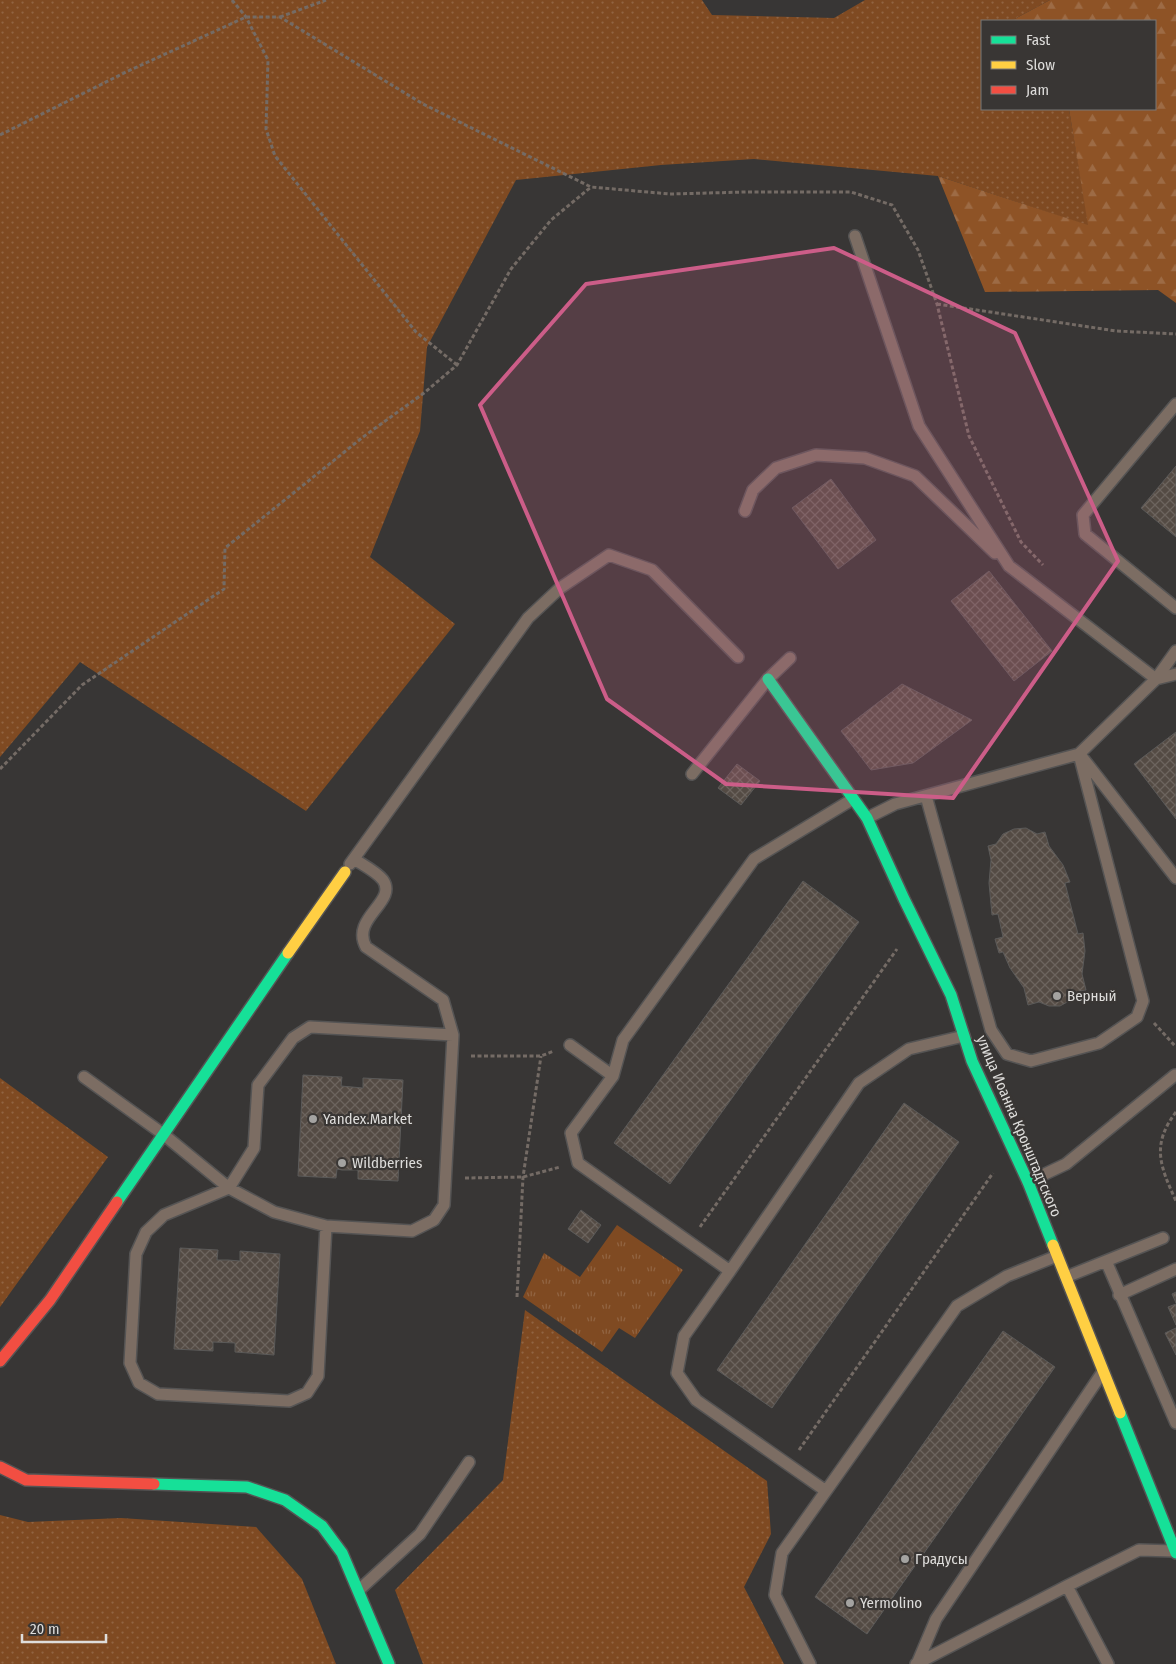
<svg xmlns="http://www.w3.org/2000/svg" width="1176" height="1664" viewBox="0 0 1176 1664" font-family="'Fira Sans Condensed',sans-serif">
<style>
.grass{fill:url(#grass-dots)}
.forest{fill:url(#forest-firs)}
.park{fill:url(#park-tufts)}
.building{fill:url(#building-cross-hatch);stroke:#5b5a59}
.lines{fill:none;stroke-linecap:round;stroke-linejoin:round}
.lane-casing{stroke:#555454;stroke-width:14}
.fast-casing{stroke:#555454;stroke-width:14}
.slow-casing{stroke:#555454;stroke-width:14}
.jam-casing{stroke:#555454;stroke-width:14}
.path{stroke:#746b65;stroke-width:3;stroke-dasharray:4 2.5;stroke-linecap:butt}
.lane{stroke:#7c6d63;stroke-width:11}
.fast{stroke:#16e098;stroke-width:11}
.slow{stroke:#ffcf43;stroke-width:11}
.jam{stroke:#f24e42;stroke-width:11}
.marked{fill:#cc5d88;fill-opacity:0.2;stroke:#cc5d88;stroke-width:4;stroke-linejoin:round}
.poi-dot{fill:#a4a3a1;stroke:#393634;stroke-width:2}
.labels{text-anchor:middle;stroke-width:4.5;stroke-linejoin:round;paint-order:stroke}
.poi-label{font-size:15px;fill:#dedddb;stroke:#393634;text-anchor:start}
.street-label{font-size:15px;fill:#dedddb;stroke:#393634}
</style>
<defs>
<pattern id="grass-dots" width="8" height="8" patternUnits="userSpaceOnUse" patternTransform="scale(1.25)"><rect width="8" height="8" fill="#7f4a22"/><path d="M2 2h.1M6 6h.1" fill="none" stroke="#916442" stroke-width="1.8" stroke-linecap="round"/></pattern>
<pattern id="forest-firs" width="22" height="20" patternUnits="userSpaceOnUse" patternTransform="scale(1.25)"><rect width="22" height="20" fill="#8e5326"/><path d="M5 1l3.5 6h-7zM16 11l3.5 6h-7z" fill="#9d6b45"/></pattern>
<pattern id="park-tufts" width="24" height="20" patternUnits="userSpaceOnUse" patternTransform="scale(1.25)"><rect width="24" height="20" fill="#7f4a22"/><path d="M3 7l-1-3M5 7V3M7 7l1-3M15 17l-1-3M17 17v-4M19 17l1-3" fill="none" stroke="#916442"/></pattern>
<pattern id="building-cross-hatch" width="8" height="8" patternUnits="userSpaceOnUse" patternTransform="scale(1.25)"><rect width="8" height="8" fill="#544b44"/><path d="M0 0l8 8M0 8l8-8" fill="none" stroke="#6c645e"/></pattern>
</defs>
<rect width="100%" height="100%" fill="#383635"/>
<!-- grass -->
<path class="grass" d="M0,0h702l10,15 122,3 31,-18h185l-39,21h-29v88h87l20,117 -151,-50 -184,-17 -93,6 -145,15 -89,167 -7,84 -50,126 85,67 -149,187 -226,-149 -80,95z
M0,1078l108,79 -108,150z
M525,1310l242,171 4,53 -27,53 40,77h-361l-28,-74 108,-110z
M0,1515l28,7 93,-4 135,9 46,52 34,85h-336z"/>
<!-- forest -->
<path class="forest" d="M1050,0h126v303l-18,-13 -173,2 -47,-116 150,49 -19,-116h86v-88h-144z"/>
<!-- park -->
<path class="park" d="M617,1225l66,45 -48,68 -16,-10 -17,24 -79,-55 21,-44 36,24z"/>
<!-- building -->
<path class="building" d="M1176,466v71l-35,-29z
M831,479l45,61 -38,29 -46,-61z
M989,571l63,80 -38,30 -63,-80z
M902,684l70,36 -59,43 -42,7 -30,-39z
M1176,732v87l-42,-55z
M737,764l23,17 -19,24 -23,-17z
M1026,828l11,6 8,-2 4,14 14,19 7,17 -5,1 13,51 5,-1 2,18 -3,23 4,16 -10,2 -7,9 -9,5h-11l-10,-4 -11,3 -4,-17 -14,-20 -7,-16 -4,1 -4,-14 8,-2 -5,-23 -6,1 -3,-32 2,-23 -3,-14 8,-2 7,-10 11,-5z
M803,881l56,41 -189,262 -56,-41z
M303,1075l39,2 -1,9 22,2v-10l40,2 -5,101 -40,-2v-9h-16l-5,-1 -1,9 -38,-2z
M904,1103l55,39 -187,266 -55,-38z
M581,1210l20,15 -13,18 -20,-14z
M180,1248l38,2 -1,10h11l12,1v-10l40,3 -6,101 -39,-3v-9l-22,-1v9l-39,-2z
M1176,1292v11l-4,-9z
M1176,1304v21l-8,-18z
M1176,1328v27l-11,-22z
M1003,1331l52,36 -188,267 -52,-37z"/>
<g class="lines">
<!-- lane casing -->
<g class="lane-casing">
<path id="lane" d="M855,236l64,190 90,140 147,113 20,-28
M1176,404l-93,111 2,19 91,74
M745,511l8,-21 23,-22 40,-13 49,3 50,18 80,77
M1082,757l94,121
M692,774l76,-95 22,-21
M926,796l65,234 16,24 24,7 68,-18 38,-26 6,-16 -64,-247
M853,799l-99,60 -131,181 -10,36 -42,57 7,30 152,108 129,-188 50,-34 55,-13
M867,818l28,-14 184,-50 77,-75 20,-5
M350,864l178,-246 32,-30 49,-33 43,15 86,87
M570,1045l43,31
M84,1077l79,57 66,54 45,24 52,14 86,5 22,-11 10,-15 9,-170 -10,-35 -77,-53c-16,-29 32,-45 17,-67 -6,-8 -20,-15 -29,-21
M1028,1182l38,-18 109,-89
M326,1226l-8,150 -11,17 -18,8 -131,-7 -19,-11 -9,-20 6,-109 10,-22 18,-17 65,-27 25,-40 4,-63 35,-47 17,-11 143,8
M1106,1261l70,162
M730,1271l-46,65 -7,37 19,27 130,91 131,-185 50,-30 50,-20
M1066,1277l97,-39
M1119,1295l57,-26
M1067,1586l41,78
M359,1590l61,-56 49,-72
M810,1664l-35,-69 7,-42 44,-62
M916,1664l151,-78 72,-36 35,1
M917,1664l19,-45 166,-246"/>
</g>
<!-- fast casing -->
<g class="fast-casing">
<path id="fast" d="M768,679l99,139 37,81 47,96 21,66 56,121 25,63
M117,1202l171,-249
M1120,1413l56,140
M154,1484l93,3 38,13 37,26 20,27 47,111"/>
</g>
<!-- slow casing -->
<g class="slow-casing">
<path id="slow" d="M288,953l57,-81
M1053,1245l67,168"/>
</g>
<!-- jam casing -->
<g class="jam-casing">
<path id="jam" d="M0,1361l50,-61 67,-98
M0,1467l26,13 128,4"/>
</g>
<!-- path -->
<path class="path" d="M232,0l14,17 22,43 -2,69 9,27 141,176 41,33
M280,17l46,-17
M0,135l126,-63 120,-55h34l143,87 168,83 79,7 76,-2h105l41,13 26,45 19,54 32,132 52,106 22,23
M937,304l179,27 60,3
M0,769l82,-84 142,-96 1,-41 138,-111 61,-44 33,-28 54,-96 40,-49 40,-33
M1154,1023l22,24
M471,1056h70l13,-5
M1176,1112c-25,33 -16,54 0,89
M465,1178l58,-1 37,-10
M700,1227l197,-278
M517,1297l6,-120 18,-121
M799,1450l194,-277"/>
<!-- lane -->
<use href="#lane" class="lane"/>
<!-- fast -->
<use href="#fast" class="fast"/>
<!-- slow -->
<use href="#slow" class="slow"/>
<!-- jam -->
<use href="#jam" class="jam"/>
</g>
<!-- marked area -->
<path class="marked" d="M834,248l181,85 103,228 -165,237 -227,-14 -119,-85 -127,-294 106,-121z"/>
<!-- markers -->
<g class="poi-dot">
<circle cx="1057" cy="996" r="5"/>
<circle cx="313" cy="1119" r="5"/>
<circle cx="342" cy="1163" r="5"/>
<circle cx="905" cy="1559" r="5"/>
<circle cx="850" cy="1603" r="5"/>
</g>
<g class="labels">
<!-- poi labels -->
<g class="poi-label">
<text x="1067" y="1001">Верный</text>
<text x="323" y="1124">Yandex.Market</text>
<text x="352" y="1168">Wildberries</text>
<text x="915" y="1564">Градусы</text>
<text x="860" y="1608">Yermolino</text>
</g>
<!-- street labels -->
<g class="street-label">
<text transform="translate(1019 1126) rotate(67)" y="5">улица Иоанна Кронштадтского</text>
</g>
</g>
<!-- legend -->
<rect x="981" y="20" width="175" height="90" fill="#393634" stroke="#7b7977"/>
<rect x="991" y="36" width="25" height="8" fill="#16e098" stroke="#7b7977"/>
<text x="1026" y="45" font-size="15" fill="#dedddb">Fast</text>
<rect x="991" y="61" width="25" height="8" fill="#ffcf43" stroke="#7b7977"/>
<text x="1026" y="70" font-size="15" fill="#dedddb">Slow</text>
<rect x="991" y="86" width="25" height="8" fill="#f24e42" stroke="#7b7977"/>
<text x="1026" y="95" font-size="15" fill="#dedddb">Jam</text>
<!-- scale -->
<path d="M22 1634v8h84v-8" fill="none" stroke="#dedddb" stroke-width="2.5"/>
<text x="30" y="1634" font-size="15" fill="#dedddb" stroke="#393634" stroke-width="4" paint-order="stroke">20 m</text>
</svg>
